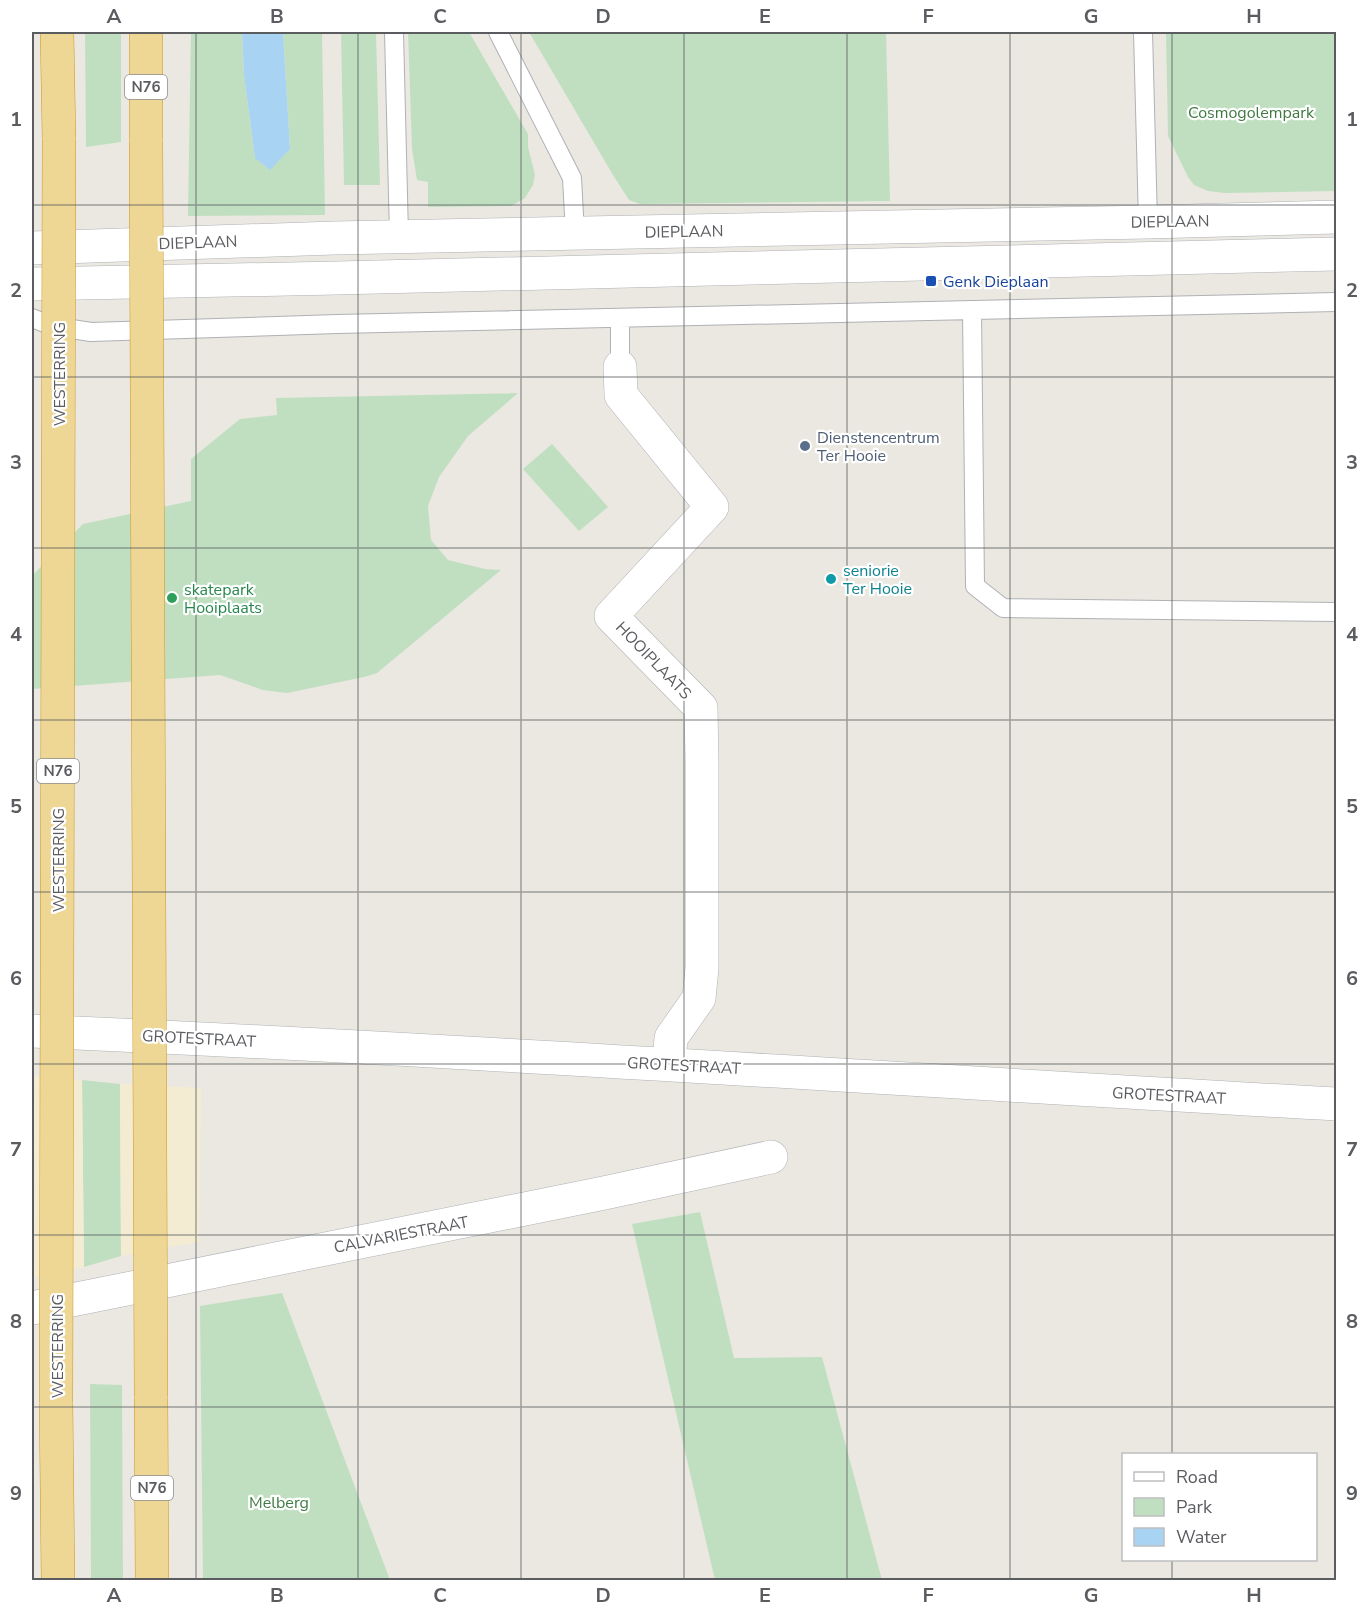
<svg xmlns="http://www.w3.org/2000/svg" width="1368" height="1612" viewBox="0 0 1368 1612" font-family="'Nunito Sans',sans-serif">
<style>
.green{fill:#c0dfc0}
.sand{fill:#f4ecd2}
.water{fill:#a9d3f3}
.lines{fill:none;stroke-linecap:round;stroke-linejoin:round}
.lane-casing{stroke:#afb1b5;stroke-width:20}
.street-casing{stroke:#afb1b5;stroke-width:34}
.secondary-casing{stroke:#aeb0b5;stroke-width:34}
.highway-casing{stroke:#ce961d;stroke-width:34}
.lane{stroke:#fff;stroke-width:18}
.street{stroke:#fff;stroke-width:33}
.secondary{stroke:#fff;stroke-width:33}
.highway{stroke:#eed795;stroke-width:33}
.highway-bridge-casing{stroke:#ce961d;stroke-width:34;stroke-linecap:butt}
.highway-bridge{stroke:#eed795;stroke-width:33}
.grid{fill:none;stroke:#5a5c60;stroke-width:1.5;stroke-opacity:0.55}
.transit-dot{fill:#1a4fb4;stroke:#fff;stroke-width:2}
.service-dot{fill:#5c6f8a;stroke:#fff;stroke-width:2}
.culture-dot{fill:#0f9aa8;stroke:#fff;stroke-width:2}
.leisure-dot{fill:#2e9e5b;stroke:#fff;stroke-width:2}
.labels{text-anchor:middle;stroke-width:4.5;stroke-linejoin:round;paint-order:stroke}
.shield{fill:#fff;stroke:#8c8d90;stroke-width:1.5}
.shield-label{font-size:15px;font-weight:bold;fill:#5a5c60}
.park-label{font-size:16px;fill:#3e7a41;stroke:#fff}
.street-label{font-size:16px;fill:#5a5c60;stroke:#fff}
.transit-label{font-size:16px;fill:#164399;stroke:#fff;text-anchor:start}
.service-label{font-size:16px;fill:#4e5e75;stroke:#fff;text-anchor:start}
.culture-label{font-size:16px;fill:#0d838f;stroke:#fff;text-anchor:start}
.leisure-label{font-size:16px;fill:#27864d;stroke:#fff;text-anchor:start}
.neatline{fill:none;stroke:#5a5c60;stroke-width:2}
.grid-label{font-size:20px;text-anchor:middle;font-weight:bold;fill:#5a5c60}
</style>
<rect width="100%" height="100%" fill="#eae8e1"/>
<!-- green -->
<path class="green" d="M85,32h36v110l-35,5z
M191,32h51l2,43 11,83 35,-9 -7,-117h39l3,183 -137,1z
M341,32h35l4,153h-36z
M408,32h61l59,102v13l7,28 -2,10 -8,13 -14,8 -83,1v-25l-11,-2 -5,-31z
M529,32h357l4,169 -250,3 -11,-4 -16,-25z
M1166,32h170v159l-111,2 -17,-2 -14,-6 -6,-8 -20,-41z
M518,393l-50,43 -29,41 -11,29 3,34 17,20 37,9 16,1 -124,103 -13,4 -77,16 -24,-3 -43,-15 -188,14v-113l51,-52 108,-23v-42l49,-40 37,-4 -1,-17z
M552,444l56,63 -29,24 -56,-62z
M82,1080l38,4 1,172 -37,11z
M700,1212l34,146 88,-1 60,223h-167l-83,-356z
M282,1293l108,287h-187l-3,-274z
M90,1384l32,1 1,195h-32z"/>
<!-- sand -->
<path class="sand" d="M32,1076l50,4 2,187 -52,11z
M120,1084l81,4 -2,154 -78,14z"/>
<!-- water -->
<path class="water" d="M242,32h41l7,117 -20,21 -15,-12 -11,-83z"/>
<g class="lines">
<!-- lane casing -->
<g class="lane-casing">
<path id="lane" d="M394,32l5,204
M498,32l74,146 3,56
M1143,32l5,190
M972,310l3,276 28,22 333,4
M32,318l20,8 39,6 246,-8 999,-22
M620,318v49"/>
</g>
<!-- street casing -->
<g class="street-casing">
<path id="street" d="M620,367l1,28 91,112 -101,109 90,92 1,54v206l-3,30 -28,40 -2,26
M32,1031c435,19 869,49 1304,73
M32,1308l572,-115 167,-36"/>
</g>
<!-- secondary casing -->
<g class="secondary-casing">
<path id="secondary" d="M32,248l302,-10 814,-16 188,-5
M32,284l305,-6 999,-24"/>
</g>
<!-- highway casing -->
<g class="highway-casing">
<path id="highway" d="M57,32l2,108
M146,32v110
M151,1396l1,184
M56,1402l2,178"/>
</g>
<!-- lane -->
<use href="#lane" class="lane"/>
<!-- street -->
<use href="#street" class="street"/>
<!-- secondary -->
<use href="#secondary" class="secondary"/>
<!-- highway -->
<use href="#highway" class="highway"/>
<!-- highway-bridge casing -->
<g class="highway-bridge-casing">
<path id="highway-bridge" d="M146,142l5,1254
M56,1402l3,-1262"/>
</g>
<!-- highway-bridge -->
<use href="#highway-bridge" class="highway-bridge"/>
</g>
<!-- grid -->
<path class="grid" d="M196,32v1548M358,32v1548M521,32v1548M684,32v1548M847,32v1548M1010,32v1548M1172,32v1422M32,205h1304M32,377h1304M32,548h1304M32,720h1304M32,892h1304M32,1064h1304M32,1235h1304M32,1407h1304M1172,1560v20"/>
<!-- markers -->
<rect class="transit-dot" x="925" y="275" width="12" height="12" rx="3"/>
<circle class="service-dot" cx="805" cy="446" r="6"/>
<circle class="culture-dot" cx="831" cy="579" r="6"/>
<circle class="leisure-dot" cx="172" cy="598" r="6"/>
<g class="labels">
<!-- shield labels -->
<g class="shield">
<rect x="125" y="75" width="42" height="24" rx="4.5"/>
<rect x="37" y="759" width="42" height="24" rx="4.5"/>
<rect x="131" y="1476" width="42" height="24" rx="4.5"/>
</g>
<g class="shield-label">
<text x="146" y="92">N76</text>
<text x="58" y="776">N76</text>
<text x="152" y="1493">N76</text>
</g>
<!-- park labels -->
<g class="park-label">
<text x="1251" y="118">Cosmogolempark</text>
<text x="279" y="1508">Melberg</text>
</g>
<!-- street labels -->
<g class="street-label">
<text transform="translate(1170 221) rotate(-1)" y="6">DIEPLAAN</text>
<text transform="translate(684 231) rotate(-1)" y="6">DIEPLAAN</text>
<text transform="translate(198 242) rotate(-2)" y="6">DIEPLAAN</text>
<text transform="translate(59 374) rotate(-90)" y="6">WESTERRING</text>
<text transform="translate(654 660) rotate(46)" y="6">HOOIPLAATS</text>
<text transform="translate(58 860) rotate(-90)" y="6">WESTERRING</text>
<text transform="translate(199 1038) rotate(3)" y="6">GROTESTRAAT</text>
<text transform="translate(684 1065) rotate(3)" y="6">GROTESTRAAT</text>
<text transform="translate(1169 1095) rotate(3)" y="6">GROTESTRAAT</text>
<text transform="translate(401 1234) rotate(-11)" y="6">CALVARIESTRAAT</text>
<text transform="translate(57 1346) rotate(-90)" y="6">WESTERRING</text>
</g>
<!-- transit labels -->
<g class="transit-label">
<text x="943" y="287">Genk Dieplaan</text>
</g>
<!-- service labels -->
<g class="service-label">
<text x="817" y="443">Dienstencentrum<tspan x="817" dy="18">Ter Hooie</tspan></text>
</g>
<!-- culture labels -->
<g class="culture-label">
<text x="843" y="576">seniorie<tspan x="843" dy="18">Ter Hooie</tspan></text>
</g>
<!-- leisure labels -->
<g class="leisure-label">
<text x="184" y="595">skatepark<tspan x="184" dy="18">Hooiplaats</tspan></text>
</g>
</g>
<!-- border -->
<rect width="1368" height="1612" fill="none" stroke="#ffffff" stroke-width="66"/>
<!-- legend -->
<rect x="1122" y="1453" width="195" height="108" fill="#ffffff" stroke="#bdbebf" stroke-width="1.5"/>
<rect x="1134" y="1472" width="30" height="9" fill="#ffffff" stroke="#bdbebf" stroke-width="1.5"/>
<text x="1176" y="1483" font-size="18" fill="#5a5c60">Road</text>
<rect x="1134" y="1498" width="30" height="18" fill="#c0dfc0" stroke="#bdbebf" stroke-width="1.5"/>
<text x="1176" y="1513" font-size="18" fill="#5a5c60">Park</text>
<rect x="1134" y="1528" width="30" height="18" fill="#a9d3f3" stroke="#bdbebf" stroke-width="1.5"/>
<text x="1176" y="1543" font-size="18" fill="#5a5c60">Water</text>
<rect x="33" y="33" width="1302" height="1546" class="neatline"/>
<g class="grid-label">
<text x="114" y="23">A</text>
<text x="277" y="23">B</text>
<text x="440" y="23">C</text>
<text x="603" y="23">D</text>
<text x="765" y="23">E</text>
<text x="928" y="23">F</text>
<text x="1091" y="23">G</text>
<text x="1254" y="23">H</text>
<text x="16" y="126">1</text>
<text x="1352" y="126">1</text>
<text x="16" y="297">2</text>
<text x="1352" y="297">2</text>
<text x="16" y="469">3</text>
<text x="1352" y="469">3</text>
<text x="16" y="641">4</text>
<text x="1352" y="641">4</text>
<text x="16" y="813">5</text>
<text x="1352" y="813">5</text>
<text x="16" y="985">6</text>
<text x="1352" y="985">6</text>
<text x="16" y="1156">7</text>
<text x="1352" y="1156">7</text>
<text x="16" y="1328">8</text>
<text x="1352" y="1328">8</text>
<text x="16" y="1500">9</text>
<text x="1352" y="1500">9</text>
<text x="114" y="1602">A</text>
<text x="277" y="1602">B</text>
<text x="440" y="1602">C</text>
<text x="603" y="1602">D</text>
<text x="765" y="1602">E</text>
<text x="928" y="1602">F</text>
<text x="1091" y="1602">G</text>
<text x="1254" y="1602">H</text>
</g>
</svg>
